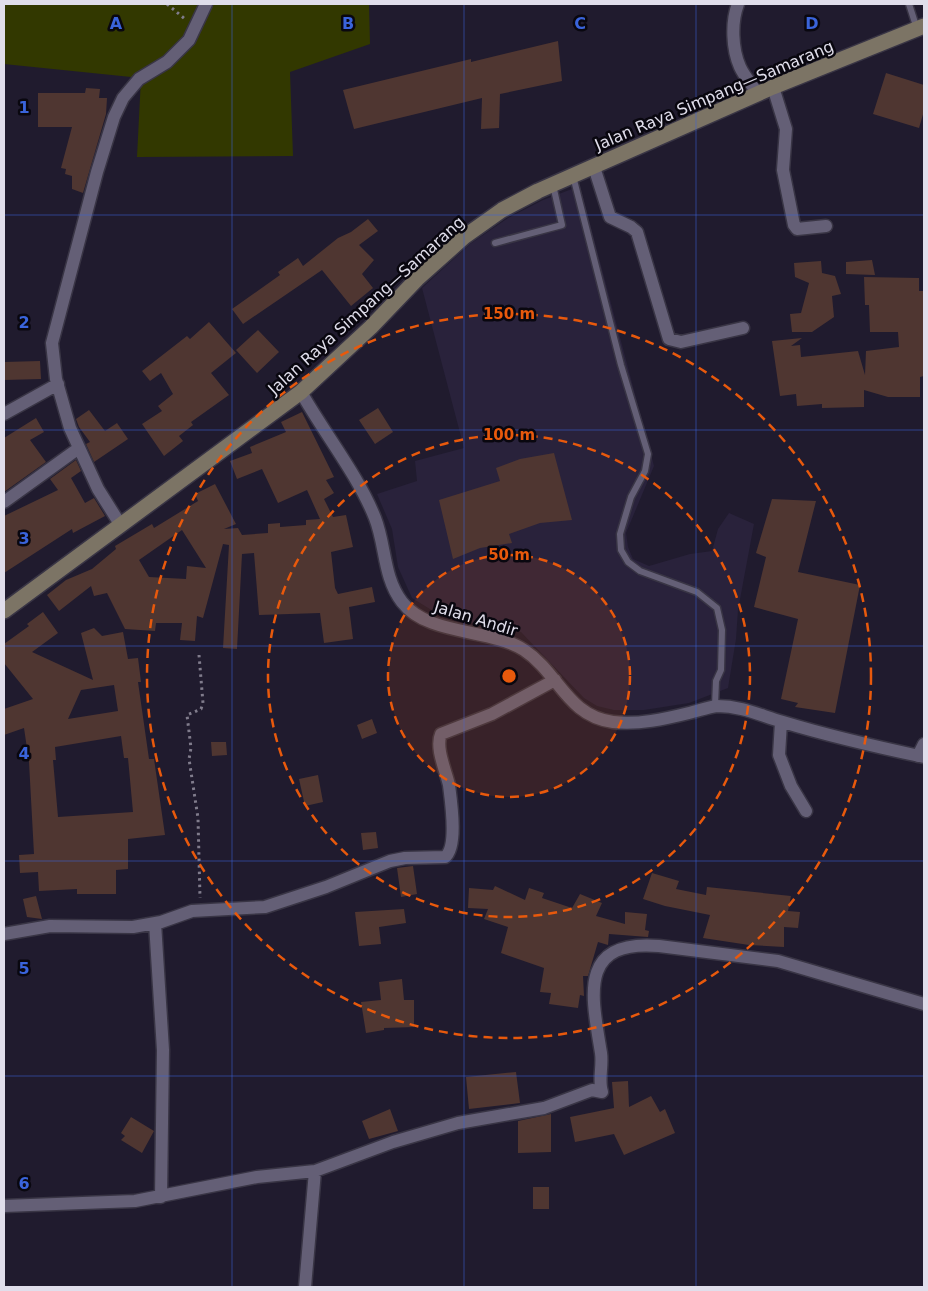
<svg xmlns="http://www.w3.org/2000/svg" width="928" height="1291" viewBox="0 0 928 1291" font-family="'DejaVu Sans',sans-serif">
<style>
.built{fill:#29223b}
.green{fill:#323800}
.building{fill:#4f3631;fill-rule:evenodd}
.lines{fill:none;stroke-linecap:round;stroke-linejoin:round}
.lane-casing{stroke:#393545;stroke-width:9}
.street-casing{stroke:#393545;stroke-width:15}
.secondary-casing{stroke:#393545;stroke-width:18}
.path{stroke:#807c8c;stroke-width:3;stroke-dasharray:2.5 4;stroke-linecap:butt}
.lane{stroke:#645f76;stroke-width:6}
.street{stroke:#645f76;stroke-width:12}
.secondary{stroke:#7c7465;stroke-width:15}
.grid{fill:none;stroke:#3a64db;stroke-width:1;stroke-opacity:0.55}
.ring{fill:none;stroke:#e8590c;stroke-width:2.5;stroke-dasharray:9 6}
.labels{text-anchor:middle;stroke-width:5;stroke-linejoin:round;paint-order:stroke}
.street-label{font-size:16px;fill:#e0deeb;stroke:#09070f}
.grid-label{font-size:16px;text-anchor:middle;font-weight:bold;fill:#3a64db;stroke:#09070f;stroke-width:5;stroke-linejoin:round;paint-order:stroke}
.centre{fill:#e8590c;stroke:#09070f;stroke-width:2.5}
.ring-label{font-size:15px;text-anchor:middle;font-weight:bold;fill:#e8590c;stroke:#09070f;stroke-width:5;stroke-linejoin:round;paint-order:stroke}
</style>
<rect width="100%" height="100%" fill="#201b2e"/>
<!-- built -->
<path class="built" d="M580,186l74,280 -28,67 2,14 5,12 16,7 41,-12 22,-3 6,-22 11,-16 25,11 -16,86 -2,29 -8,49 -39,15 -45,7h-30l-17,-4 -13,-8 -63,-66 -46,-8 -37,-10 -26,-16 -14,-31 -6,-38 -15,-35 40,-13 -2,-20 49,-13 -42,-160 48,-44 38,-26 35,-18z"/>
<!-- green -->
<path class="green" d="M4,4h365l1,40 -80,28 3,84 -156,1 4,-79 -137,-14z"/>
<!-- building -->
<path class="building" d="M558,41l4,40 -62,13 -1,34 -18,1 1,-31 -128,31 -11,-39 128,-31v3z
M886,73l38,12v26l-5,17 -46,-14z
M86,88l14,1 -1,9h8l-1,16 -23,79 -11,-4v-13l-7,-2 1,-5 -5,-1 11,-41h-34v-34h47z
M368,219l10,12 -19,14 15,15 -12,14 11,14 -22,18 -29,-36 -79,54 -11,-15 48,-34 -2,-3 20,-14 5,8 35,-28 13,-6z
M872,260l3,15 -29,-1v-12z
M821,261l1,12 13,3 6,18 -9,2 2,21 -22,15h-20l-2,-18 11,-1 8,-30 -14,-6 -1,-14z
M864,277l55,1v13h5v85l-4,1v20h-32l-24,-7v17l-42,1v-4l-25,2 -1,-12 -16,2 -8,-55 30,-3 -11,8 9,-1 1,12 57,-6 7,24 1,-24 33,-4 -1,-15h-28l-1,-27h-4z
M209,322l27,31 -25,20 18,22 -38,27 2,3 -14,11 4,5 -19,15 -22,-32 20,-13 -4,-5 15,-12 -12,-21 -11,8 -8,-10 45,-35 3,3z
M258,330l21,22 -22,21 -21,-23z
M40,361l1,18 -37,1v-18z
M378,408l15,24 -18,12 -16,-24z
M89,410l16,21 12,-8 11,16 -34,23 -8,-18 4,-2 -11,-15 -3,-8z
M302,412l32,65 -8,3 8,13 -10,6 9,18 13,-2 7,32 -22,5 4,36 3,6 34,-7 3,15 -26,5 4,32 -29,4 -4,-30 -61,2 -5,-62 -12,1 -5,95 -14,-1 6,-103 -6,-1 -20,74 -6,-2 -2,25 -15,-1 2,-17h-26l-1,8 -30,-2 -18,-36 -13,3 -3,-10 -32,25 -12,-16 19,-15 26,-11 24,-20 -1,-3 37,-22 2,4 44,-27 -3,-7 20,-10 21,40 -12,5 14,-1 4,7 26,-2v-9l12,-1v4l26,-2v-5l14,-1 -13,-29 -29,13 -16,-34 -25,10 -7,-18 22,-8 -2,-6 36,-15 -5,-10zM182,530l24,38 -19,-2 -1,13 -37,-2 -10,-17z
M36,418l8,14 -14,8 16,22 -42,30v-54z
M554,453l18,67 -32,3 -31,11 3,9 -32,5 -27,11 -14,-59 61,-19 -4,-13 24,-9z
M76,460l5,11 -10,7 14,25 9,-5 11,18 -32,17 -1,-4 -68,44v-57l54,-26 -8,-11z
M772,499l44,2 -18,71 62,13 -25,128 -40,-6 3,-4 -17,-4 17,-80 -44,-12 12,-50 -10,-4z
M43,612l15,21 -26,19 61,28 -12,-47 13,-5 8,8 21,-4 5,27 10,-1 3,24h-3l11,77h5l11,76 -37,4v30l-12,1v24h-39v-5l-38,2 -1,-19 -18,1 -1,-18 15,-1 -5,-92 -5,-34 -20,7v-26l29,-10 -29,-36v-19l25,-18 -2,-2zM114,685l4,26 -50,8 13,-29zM121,736l3,22h4l5,54 -75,5 -5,-57h3l-1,-13z
M372,719l5,14 -15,6 -5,-14z
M211,742h15l1,13 -15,1z
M318,775l5,27 -18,4 -6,-27z
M376,832l2,16 -15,2 -2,-17z
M413,866l4,28 -16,3 -4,-29z
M652,873l27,8 -3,8 30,6 1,-8 84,9 -3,15 12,1 -2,16 -14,-1v20l-35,-2 -46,-7 7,-23 -45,-9 -22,-7z
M495,886l30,14 4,-12 15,5 -2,5 30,10 8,-14 22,9 -6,13 29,8v-12l22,2 -2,16 4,1 -1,6 -39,-3 -1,11 -10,-3 -10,34h-5l1,20 -4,-1 -2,13 -29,-4 2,-11 -11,-1 4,-24 -43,-15 7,-26 -24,-8 4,-10 -20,-1 1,-20 24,2z
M36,896l6,23 -15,-2 -4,-18z
M404,909l2,14 -27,4 2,17 -22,2 -4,-34z
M402,979l2,21h10v27l-30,1v2l-18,3 -5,-31 20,-2 -2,-18z
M516,1072l4,31 -51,6 -3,-32z
M628,1081l1,26 22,-11 9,16 5,-3 10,24 -51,22 -10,-21 -39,8 -5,-25 44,-9 -2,-26z
M390,1109l8,22 -29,8 -7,-18z
M551,1114v38l-33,1v-32z
M131,1117l23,14 -12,22 -21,-13 4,-4 -4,-3z
M533,1187h16v22h-16z"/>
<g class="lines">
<!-- lane casing -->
<g class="lane-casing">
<path id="lane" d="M909,4l8,25
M573,176l48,189 27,89 -3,17 -14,26 -11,37 1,16 7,12 12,9 57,21 20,16 5,22 -1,40 -5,11 -1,25
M495,243l67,-18 -9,-40"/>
</g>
<!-- street casing -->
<g class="street-casing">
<path id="street" d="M738,4c-7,18 -6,45 2,63 4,9 12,18 18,27
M773,87l13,42 -3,41 11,55 3,4 29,-3
M594,167l16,50 21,10 6,5 32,107 12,3 62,-14
M301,392c23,41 57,83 74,126 11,28 8,59 27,84 26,34 88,26 122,48 35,23 43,66 89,72 25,3 52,-3 76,-9 9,-2 19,-6 28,-7 25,0 42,9 66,16 46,14 94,25 141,35
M4,414l54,-30
M4,502l75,-54
M120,524l-22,-35 -28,-61 -14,-49 -4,-36 45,-171 17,-55 9,-19 16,-19 28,-17 22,-22 17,-36
M781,722l-2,33 12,31 15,25
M918,756l6,-12
M155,923l8,127 -2,147
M4,934l46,-8 83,1 28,-5 31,-11 73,-4 61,-20 64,-26 15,-3 40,-1c13,-10 6,-56 4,-72 -3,-14 -14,-37 -8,-51l51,-20 63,-34
M4,1206l131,-5 122,-24 58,-6 78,-29 65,-19 86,-15 48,-18 10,2c-4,-12 1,-26 -1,-39 -9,-56 -24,-114 58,-107l119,15 146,43
M305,1287l10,-116"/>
</g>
<!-- secondary casing -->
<g class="secondary-casing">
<path id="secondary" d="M4,611l297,-219 70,-65 46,-48 47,-42 38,-27 36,-19 235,-104 151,-61"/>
</g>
<!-- path -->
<path class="path" d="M167,4l18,15
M199,655l4,48 -2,6 -14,6 4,33 -2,11 9,59 2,80"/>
<!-- lane -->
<use href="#lane" class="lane"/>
<!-- street -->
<use href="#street" class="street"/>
<!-- secondary -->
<use href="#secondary" class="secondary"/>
</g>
<!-- grid -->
<path class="grid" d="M232,4v1283M464,4v1283M696,4v1283M4,215h920M4,430h920M4,646h920M4,861h920M4,1076h920"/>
<!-- distance rings -->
<circle cx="509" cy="676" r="121" fill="#e8590c" fill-opacity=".12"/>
<g class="ring">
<circle cx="509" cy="676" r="121"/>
<circle cx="509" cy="676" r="241"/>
<circle cx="509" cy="676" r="362"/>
</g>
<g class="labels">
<!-- street labels -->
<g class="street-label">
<text transform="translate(714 95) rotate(-23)" y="6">Jalan Raya Simpang—Samarang</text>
<text transform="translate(366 305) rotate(-42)" y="6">Jalan Raya Simpang—Samarang</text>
<text transform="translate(476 618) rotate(17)" y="6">Jalan Andir</text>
</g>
</g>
<g class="grid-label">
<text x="116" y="29">A</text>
<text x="348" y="29">B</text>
<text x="580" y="29">C</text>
<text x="812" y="29">D</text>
<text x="24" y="113">1</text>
<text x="24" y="328">2</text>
<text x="24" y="544">3</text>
<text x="24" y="759">4</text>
<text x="24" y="974">5</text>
<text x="24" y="1189">6</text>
</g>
<circle cx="509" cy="676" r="8" class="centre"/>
<g class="ring-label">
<text x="509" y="319">150 m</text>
<text x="509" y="440">100 m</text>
<text x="509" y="560">50 m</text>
</g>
<!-- border -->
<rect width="928" height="1291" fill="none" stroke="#e0deeb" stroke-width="10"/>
</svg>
